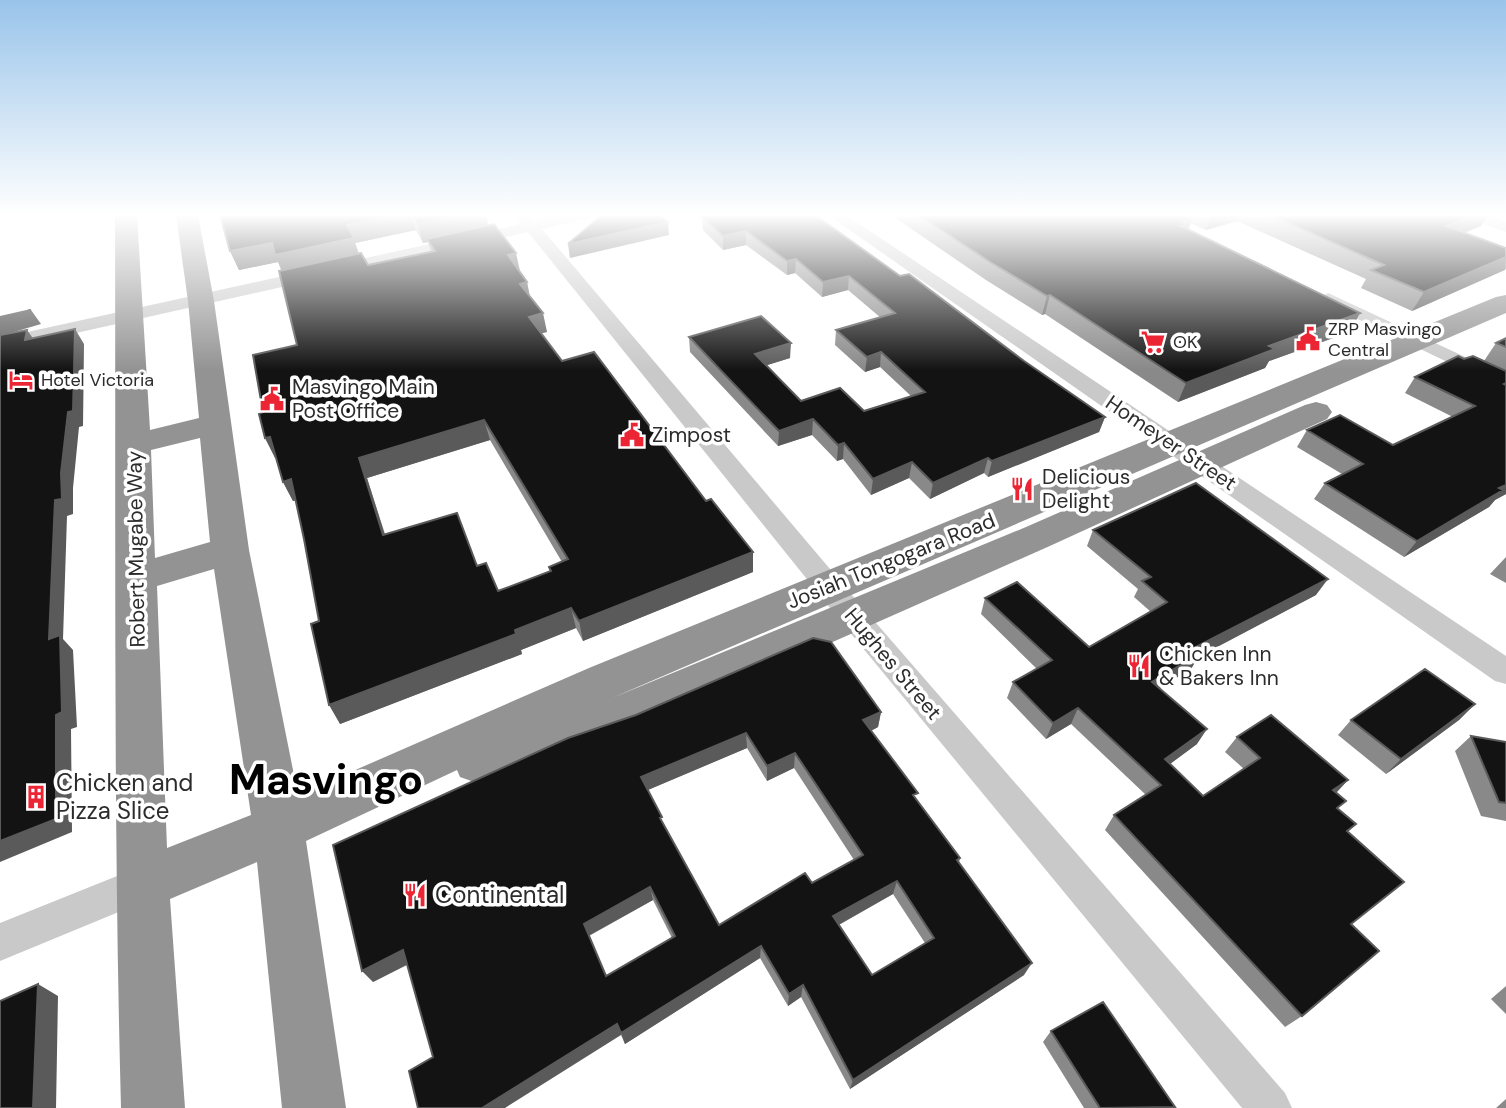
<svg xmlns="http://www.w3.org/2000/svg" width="1506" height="1108" viewBox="0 0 1506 1108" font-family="'DM Sans',sans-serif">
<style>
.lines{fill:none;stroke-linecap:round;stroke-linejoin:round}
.minor{fill:#c9c9c9;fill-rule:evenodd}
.highway{fill:#939393;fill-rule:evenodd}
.wall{fill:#898989;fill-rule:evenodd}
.shaded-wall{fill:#5a5a5a}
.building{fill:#131313;stroke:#5a5a5a;stroke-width:2;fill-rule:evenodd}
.labels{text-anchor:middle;stroke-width:7;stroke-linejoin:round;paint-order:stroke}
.far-poi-label{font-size:18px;fill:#2c2c2c;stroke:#fff;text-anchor:start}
.poi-label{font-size:21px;fill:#2c2c2c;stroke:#fff;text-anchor:start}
.street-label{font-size:21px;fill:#2c2c2c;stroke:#fff}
.near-poi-label{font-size:24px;fill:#2c2c2c;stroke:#fff;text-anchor:start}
.near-town-label{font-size:42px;font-weight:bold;fill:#000;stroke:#fff}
</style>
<rect width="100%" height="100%" fill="#fff"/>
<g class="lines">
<!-- minor -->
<path class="minor" d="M514,215h16l5,6 27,-6h29l-2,3 -47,11 321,379 422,485 7,15h-50l-399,-484 -315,-392 -528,118v-12l521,-114z
M828,215h18l660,441v28l-11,-3z
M1465,215h23l18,7v10l-39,-14z
M1328,293l178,83v14l-184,-88 -3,-4z
M142,866l13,5 5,13 -5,13 -155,64v-38z"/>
<!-- highway -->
<path class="highway" d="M115,215h22l13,215 49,-12 -11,-117 -12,-86h22l16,86 35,249 49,245 291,-127 907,-371 10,-2v18l-894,385 414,-171 279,-122 11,-3 11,3 5,7 -5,7 -275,126 -414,183 -161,55 -17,-6 -3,-7 -151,71 40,267h-64l-25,-246 -87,37 15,209h-64c-8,-298 -5,-595 -6,-893zM200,438l10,104 -55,16 -4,-108zM214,569l37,246 -84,33 -10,-262z"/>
</g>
<!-- wall -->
<path class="wall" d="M220,215h266l2,11 39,56 3,14 17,36 -6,1 21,28 191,211 -170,69 -7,-13 -55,22 1,4 -182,70 -21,-103 -15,-82 -8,-39 -3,1 -10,-19 -7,-24 -11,-20 -2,-26 34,-67 -16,-75 -3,-8 -39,8 -9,-19zM416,230l7,13 5,-1 3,10 -63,13 -9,-11 -4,-11zM490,440l72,122 -13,5 1,4 -52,20 -21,-25 -92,-32 -18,-56z
M891,215h597l-7,11 -18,7 43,15v21l-94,42 -51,-23 5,-9 -129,-58 -31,9 -15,-7 -3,7 162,102 -81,29 -4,7 -87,34 -133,-88 -3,1 -56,-35z
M702,217l198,59 205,141 -6,15 -111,45 -4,-4 -54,26 -21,-21 -38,17 -28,-36 -6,2 -25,-26 -34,11 -88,-94 -1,-15 101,21 -23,7 34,36 63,10 47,-15 -31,-29 -15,5 -30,-27 1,-15 45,-12 -33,-28 -26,7 -27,-24 -8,2 -41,-30 -23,5 -20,-20z
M1506,338v156l-11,6 -6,7 -85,50 -90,-58 11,-16 17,-9 -45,-27 10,-17 86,15 60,-28 -48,-24 10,-16 49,-18 20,2 12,-18z
M1093,530l223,65 -118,62 -7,12 -32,19 38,56 -27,20 33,32 41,-27 -19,-17 12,-15 111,43 -12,13 2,16 18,15 -8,8 3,92 -49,92 -17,11 -180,-197 9,-15 32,-20 -75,-71 -25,15 -39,-41 6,-16 24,-13 -56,-55 4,-16 104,49 62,-35 -17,-15 4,-8 -51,-43z
M1506,557v26l-16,-9z
M1475,704l-16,16 -73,54 -48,-39 13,-15z
M881,712l-3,15 -7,4 45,68 44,59 -1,5 65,112 -174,114 -49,-92 -13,9 -28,-48 -135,86 -4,-9 -188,22 -26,-92 -34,17 263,-267zM747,748l20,33 27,-13 60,92 -42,23 -93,42 -55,-99 -16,-36zM893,894l32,49 -53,32 -33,-50zM653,900l19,38 -66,38 -17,-40z
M1471,736l35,6v79l-25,-5 -26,-65z
M1506,986v28l-15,-15z
M1051,1031l123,77h-90l-41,-66z
M1506,1099v9h-10z"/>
<!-- shaded-wall -->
<path class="shaded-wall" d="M397,215h14l5,15 -61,13 5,14 -77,16 -5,-11 -39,8 -9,-19z
M462,215h24l3,13 -62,11 1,3 -5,1 -5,-19z
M1212,215h28l-3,6 -31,9z
M1476,215h12l-7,11 -45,18 10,-18z
M1192,219l-6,17 -5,-14z
M668,222l1,13 -99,23 -2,-14z
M746,231v14l-23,5v-14z
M516,253l4,18 -9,2 -3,-18z
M1506,257l-1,13 -93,41 12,-19z
M796,259l-1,14 -8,2v-14z
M849,276l-1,14 -26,7 1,-15z
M527,282l3,18 -10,-16z
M1050,295l-5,19 -3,1 5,-19z
M31,310l10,14 -41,12v-17z
M543,313l4,19 -14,3 -4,-18z
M1360,313l-10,19 -81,29 -4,7 -87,34 8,-19 83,-37z
M75,329l9,15 -1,82 -4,1 -6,61v26l-6,2 -4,123 10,11 4,77 -6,2 1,103 -72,30v-21l56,-126 -7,-76 6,-139 6,-27z
M27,330l10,14 -12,-4z
M791,343l-1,15 -35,11v-15z
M881,352l-1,15 -15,5 2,-15z
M1105,417l-6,15 -111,45 4,-16z
M813,419l-1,16 -34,11 1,-15z
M484,420l6,20 -123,38 24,77 -8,-20 -24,-77z
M270,437l10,20 -5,1 -10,-20z
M844,443l-1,16 -6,2 1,-16z
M988,458l-4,15 -54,26 3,-16z
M912,462l-3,16 -38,17 2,-16z
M291,479l10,20 -8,2 -10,-19z
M1506,485v9l-11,6 -6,7 -85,50 13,-16z
M753,552v20l-170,69 -4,-20z
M1328,579l-12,16 -118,62 -7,12 -48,29 9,-16 42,-34z
M571,608l5,20 -55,22 1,4 -182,70 -11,-19z
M1475,704l-16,16 -73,54 15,-15z
M1078,708l-7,16 -25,15 7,-16z
M881,712l-3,15 -17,9 2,-16z
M1207,729l-10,15 -42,31 10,-16z
M746,733l1,15 -104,44 -2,-15z
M795,753l-1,15 -27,13v-15z
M1348,780l-14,15 -1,-5z
M897,881l-4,13 -62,35 2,-13z
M650,887l3,13 -65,36 -4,-12z
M761,946l-1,12 -135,86 -4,-11z
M403,950l9,12 -39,20 -11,-11z
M1032,963l-8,12 -174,114 3,-9z
M38,984l20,12 -2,112h-23z
M803,985l-2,12 -13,9 1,-12z
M617,1024l4,11 -116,73h-23z"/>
<!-- building -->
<path class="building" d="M220,215h177l-50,10 7,13 -79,17 -3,-12 -42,8z
M412,215h50l-44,9z
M602,215h58l8,7 -100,22z
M711,215h104l85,61 9,-2 115,87 81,56 -113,44 -4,-3 -55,25 -21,-21 -39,17 -29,-36 -6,2 -25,-26 -34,12 -90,-94 72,-21 30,27 -36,11 46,47 39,-13 24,23 61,-19 -44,-40 -14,5 -31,-27 59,-17 -46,-37 -26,6 -27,-23 -9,2 -41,-30 -23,5 -21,-19z
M918,215h265l9,4 -11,3 4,3 -4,1 179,87 -91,33 6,3 -89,34 -136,-88 -3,1 -57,-34z
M1270,215h206l-30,11 60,22v9l-82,35 -53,-22 13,-5z
M494,224l22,29 -8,2 19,27 -7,2 23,29 -14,4 33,44 32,-9 112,149 5,-2 42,53 -174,69 -8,-13 -56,22 1,4 -187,71 -18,-81 8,-3 -15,-82 -13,-60 -8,3 -13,-45 -5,1 -6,-24 4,-2 -10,-57 44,-10 -18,-74 82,-18 7,12 67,-14 -8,-12zM484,420l84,139 -19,8 2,4 -53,20 -12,-28 -9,3 -20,-53 -74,22 -24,-77z
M31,310l-31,9v-2z
M75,329l-2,82 -5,1 -7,61 1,26 -7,1 -6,139 11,-4 2,77 -6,3v104l-56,22v-506l27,-5 -2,10z
M1506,338v9l-10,-4z
M1458,356l6,3 9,-3 33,15v12l-2,1 2,1v100l-7,3 4,2 -86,51 -92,-58 38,-19 -56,-34 33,-15 53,30 82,-39 -60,-29z
M1196,483l132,96 -134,69 7,5 -49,29 55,47 -42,30 38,37 57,-38 -23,-21 34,-22 77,65 -15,10 13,11 -9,7 19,16 -9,7 57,51 -53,42 28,27 -77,65 -188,-201 47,-30 -83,-77 -25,15 -40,-41 39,-22 -67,-62 32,-16 72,65 78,-45 -25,-21 9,-4 -58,-47z
M813,638l18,4 50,70 -18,8 55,73 -5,2 47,63 -3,2 75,103 -179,117 -50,-95 -14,9 -28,-48 -140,87 -4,-9 -135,84h-64l-9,-37 24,-14 -30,-107 -41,21 -29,-126 235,-107 68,-23zM746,733l21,33 28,-13 68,102 -51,28 -7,-10 -86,52 -59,-107 2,-1 -21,-40zM897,881l37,57 -62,37 -39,-59zM650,887l25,49 -69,40 -22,-52z
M1425,669l50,35 -74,55 -50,-39z
M1471,736l35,6v61l-7,-1z
M38,984l-5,124h-33v-107z
M1103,1002l72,105 -75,1 -49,-77z"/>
<!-- sky -->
<linearGradient id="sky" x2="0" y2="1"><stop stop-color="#99c4ea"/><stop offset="0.58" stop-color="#fff"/><stop offset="1" stop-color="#fff" stop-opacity="0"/></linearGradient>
<rect width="1506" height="370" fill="url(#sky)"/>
<!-- icons -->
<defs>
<g id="civic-bare" transform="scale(1.89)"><path d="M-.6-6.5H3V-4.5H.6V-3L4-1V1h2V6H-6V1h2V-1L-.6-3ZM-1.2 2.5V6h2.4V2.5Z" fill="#ec2534" stroke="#fff" stroke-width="2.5" paint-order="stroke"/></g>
<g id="supermarket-bare" transform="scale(1.89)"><path d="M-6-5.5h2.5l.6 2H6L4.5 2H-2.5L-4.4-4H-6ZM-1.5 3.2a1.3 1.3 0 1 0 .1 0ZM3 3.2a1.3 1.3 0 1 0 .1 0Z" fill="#ec2534" stroke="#fff" stroke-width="2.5" paint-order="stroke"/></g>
<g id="hotel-bare" transform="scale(1.89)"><path d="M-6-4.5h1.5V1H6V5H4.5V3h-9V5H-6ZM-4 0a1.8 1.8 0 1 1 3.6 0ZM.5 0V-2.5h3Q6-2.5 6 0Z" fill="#ec2534" stroke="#fff" stroke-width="2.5" paint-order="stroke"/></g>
<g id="restaurant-bare" transform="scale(1.89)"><path d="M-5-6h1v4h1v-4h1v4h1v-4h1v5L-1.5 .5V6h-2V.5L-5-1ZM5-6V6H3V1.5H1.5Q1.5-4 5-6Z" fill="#ec2534" stroke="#fff" stroke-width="2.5" paint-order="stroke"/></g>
<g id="building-bare" transform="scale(1.89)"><path d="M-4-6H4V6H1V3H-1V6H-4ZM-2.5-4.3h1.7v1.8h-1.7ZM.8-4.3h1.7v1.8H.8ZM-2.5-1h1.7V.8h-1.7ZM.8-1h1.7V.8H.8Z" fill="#ec2534" stroke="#fff" stroke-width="2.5" paint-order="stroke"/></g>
</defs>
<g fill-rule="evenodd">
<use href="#civic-bare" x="1308" y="339"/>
<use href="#supermarket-bare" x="1153" y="342"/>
<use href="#hotel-bare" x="21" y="380"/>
<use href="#civic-bare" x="272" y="399"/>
<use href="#civic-bare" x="632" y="435"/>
<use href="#restaurant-bare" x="1022" y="489"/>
<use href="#restaurant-bare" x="1139" y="666"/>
<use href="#building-bare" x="36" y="797"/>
<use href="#restaurant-bare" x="415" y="895"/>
</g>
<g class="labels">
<!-- far-poi labels -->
<g class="far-poi-label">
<text x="1328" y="335">ZRP Masvingo<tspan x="1328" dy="21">Central</tspan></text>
<text x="1173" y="348">OK</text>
<text x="41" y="386">Hotel Victoria</text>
</g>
<!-- poi labels -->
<g class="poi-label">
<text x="292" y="394">Masvingo Main<tspan x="292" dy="24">Post Office</tspan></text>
<text x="652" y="442">Zimpost</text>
<text x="1042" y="484">Delicious<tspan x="1042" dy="24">Delight</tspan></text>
<text x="1159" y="661">Chicken Inn<tspan x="1159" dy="24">&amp; Bakers Inn</tspan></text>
</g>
<!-- street labels -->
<g class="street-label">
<text transform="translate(1171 443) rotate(34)" y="7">Homeyer Street</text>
<text transform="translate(136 549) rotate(-91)" y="7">Robert Mugabe Way</text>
<text transform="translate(891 561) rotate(-22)" y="7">Josiah Tongogara Road</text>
<text transform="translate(893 664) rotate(50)" y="7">Hughes Street</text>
</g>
<!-- near-poi labels -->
<g class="near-poi-label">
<text x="56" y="791">Chicken and<tspan x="56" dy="28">Pizza Slice</tspan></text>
<text x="435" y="903">Continental</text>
</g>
<!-- near-town labels -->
<g class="near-town-label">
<text x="326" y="794">Masvingo</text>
</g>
</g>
</svg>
